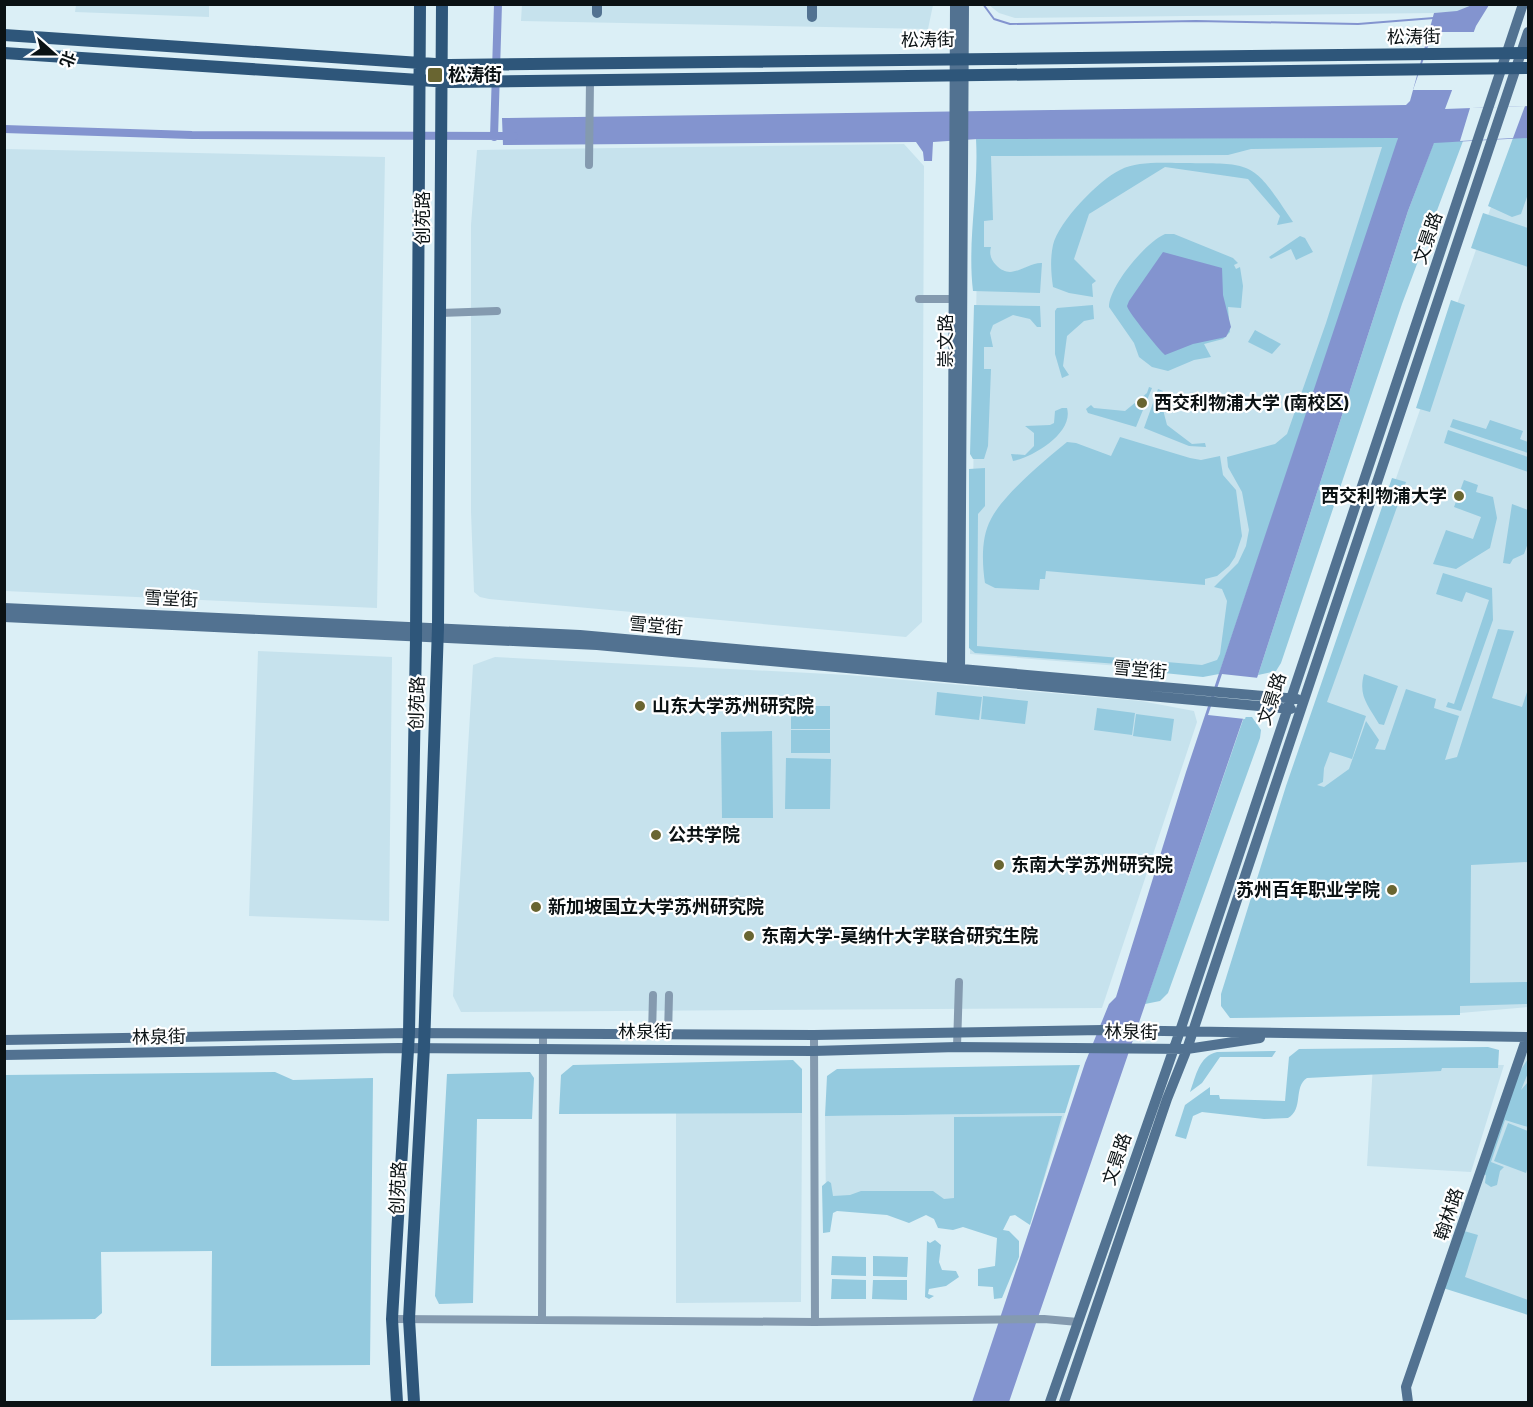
<svg xmlns="http://www.w3.org/2000/svg" width="1533" height="1407" viewBox="0 0 1533 1407" font-family="'Titillium Web','Noto Sans SC',sans-serif">
<style>
.built{fill:#c6e2ed}
.green{fill:#94cadf}
.water{fill:#8394cf}
.pier{fill:#dbeff6}
.lines{fill:none;stroke-linecap:round;stroke-linejoin:round}
.stream{stroke:#8394cf;stroke-width:2}
.canal{stroke:#8394cf;stroke-width:8}
.street{stroke:#849aaf;stroke-width:8}
.secondary{stroke:#527291;stroke-width:10}
.primary{stroke:#2e567a;stroke-width:12}
.poi-dot{fill:#696531;stroke:#fff;stroke-width:2}
.labels{text-anchor:middle;stroke-width:4.5;stroke-linejoin:round;paint-order:stroke}
.street-label{font-size:18px;fill:#0b1214;stroke:#fff}
.poi-label{font-size:18px;font-weight:bold;fill:#0b1214;stroke:#fff;text-anchor:start}
</style>
<rect width="100%" height="100%" fill="#dbeff6"/>
<!-- built -->
<path class="built" d="M522,4l411,1 -5,24 -407,-8z
M76,5h133v12l-134,-5z
M989,5h483l-16,7 -22,1 -419,5 -16,-5z
M904,144l20,22 -2,456 -16,15 -417,-38 -9,-2 -6,-5 -3,-80v-287l6,-75z
M1513,144l15,1v862l-79,7 -216,4 -12,-19 74,-232z
M1397,145l-178,529 -249,-20 9,-502z
M5,149l380,8 -8,451 -372,-17z
M258,651l134,6 -3,264 -140,-5z
M495,657l353,18 293,26 53,10 3,11 -95,286 -641,4 -8,-16 20,-331z
M1521,1054h7v253l-85,-26z
M1373,1064l131,1 -33,107 -104,-6z
M676,1113h126l-1,189 -125,1z
M1065,1113l-28,89 -211,4 -1,-90z"/>
<!-- green -->
<path class="green" d="M1392,136l6,2 -1,7 -178,529 -16,3 -49,-5 1,-11 47,4 15,-5 3,-6 7,-53 -5,-12 -8,-2 24,-24 8,-17 3,-16 -7,-38 -14,-25 -1,-10 48,-13 12,-10 39,-111 56,-176 -131,2 -23,6 -237,1 2,64 -9,1v26h7c-2,7 0,13 5,18 16,17 30,-3 46,-2l-2,30 -67,-2c-6,-51 6,-101 3,-152z
M1513,138h15v56l-7,20 -9,3 -24,-11z
M1463,141l-61,163 -121,359 -5,8 -18,4 150,-464 26,-69z
M1180,163c75,1 71,-4 113,59l-16,3 3,-9 -32,-37 -83,-12 -76,47 -15,45 22,22 -4,3 1,13 -24,-4 -16,-6c-2,-14 -3,-28 0,-42 6,-24 46,-65 67,-75 17,-9 42,-7 60,-7z
M1483,213l45,15v39l-57,-19z
M1165,234h9l59,24 5,5 -4,2 2,4 4,-2 3,19 -2,22 -13,-1 2,25 -7,7 -19,5 7,13 -17,3 -26,11 -16,-4 -13,-10 -5,-14 -25,-36c0,-21 37,-65 56,-73z
M1300,236l5,2 8,14 -17,8 -5,-11 -20,10 -2,-2z
M1451,300l14,5 -35,107 -14,-4z
M974,305l66,1 1,21h-4l-7,-8 -17,-4 -20,10 -3,8 3,14h-9v22h7l-3,77 -4,13h-11l-3,-5z
M1093,305l1,14 -10,2 -17,15 -4,30 6,9 -7,3 -7,-24v-43l2,-3z
M1255,330l26,14 -9,10 -24,-12z
M1149,387l3,1 -16,39 -48,-14 -2,-4 5,-4 3,3 31,3 22,-18z
M1158,389l5,2 -2,11 6,23 25,19 13,-1 1,4 -17,-1 -45,-18z
M1062,408h5c7,25 -34,49 -54,53l-2,-7 14,1 9,-9v-13l-9,-7 25,-1 4,-2 1,-12z
M1453,419l33,10 4,-9 33,11 -3,8 8,3v11l-78,-26z
M1448,430l80,27v15l-84,-29z
M1120,437l70,21 11,2 19,-4 3,19 13,15 6,46 -7,21 -6,9 -12,10 -12,3v6l-159,-14 -1,8h-5l-1,11 -44,-2 -10,-5c-3,-20 -4,-46 6,-64 11,-23 55,-60 76,-77l9,1 35,13z
M985,468v38l-7,8 -1,132 167,14v6l-169,-13 -6,-5v-179z
M1392,478l14,4 -79,220 39,14 -14,43 -22,-7 -6,16 -1,14 -6,3 7,2 25,-18 17,-48 13,19 -4,9 10,1 21,-61 30,10 -2,9 25,8 -14,44 12,-3 41,-128 16,2 -22,67 30,9 6,-18v173l-57,3 -1,118 58,-1v22l-68,2v9l-230,3 -9,-12v-12l65,-208z
M1464,480l14,5 -2,7 17,5 4,21 -7,30 -34,21 -23,-5 13,-34 27,9 8,-22 -27,-10z
M1512,504l16,6v33l-4,11 -11,5 -3,5 -7,-1z
M1443,573l49,15 1,32 -32,91 -15,-4 2,-5 6,2 35,-104 -23,-8 -4,10 -26,-8z
M1364,674l34,12 -14,39 -5,-1c-11,-19 -21,-28 -15,-50z
M937,692l45,5 -3,23 -44,-5z
M983,696l45,5 -3,23 -44,-5z
M791,706h39v23h-39z
M1097,708l38,5 -3,22 -38,-5z
M1136,714l38,5 -3,22 -38,-5z
M1244,717h8l9,13 -1,8 -92,255 -8,8 -15,3z
M791,730h39v23h-39z
M772,731l1,87h-51l-1,-86z
M786,758l45,1 -1,50h-45z
M1488,1047l11,3 -1,18h-56l-1,3 -134,7c-14,9 -3,31 -19,40l-24,1 -62,-7 -9,4 -7,23 -11,-3 10,-31 25,-18v8h9l1,4 65,2 4,-44 10,-8z
M1276,1051l-4,6h-52l-18,26 -12,9c6,-16 9,-36 27,-40z
M1528,1059v14l-7,17 7,-8v45l-23,-7 -14,42 13,5 -4,4 -3,14 -6,2 -6,-4 1,-8 -4,-1 37,-102z
M793,1060l9,9v44l-243,1 2,-39 12,-10z
M1080,1065l-15,48 -240,3 2,-40 10,-7z
M275,1072l18,8 80,-2 -3,287 -159,1 1,-115 -111,1 1,61 -7,6 -90,1v-245z
M530,1072l4,6 -2,41h-55l-4,184 -34,1 -4,-8 12,-222z
M1062,1116l-32,109 -15,-10 -5,1 -7,14 6,1 10,10v16l-17,41 -8,1 -1,-12 -15,-1v-17l17,-3 2,-28 -34,-11 -10,3 -15,-2 -4,-9 -8,-4 -17,8 -22,-8 -50,-4 -4,2 -3,19 -7,1 -1,-47 6,-5 3,2 2,13 17,-1 11,-4h72l11,8 10,-1v-81z
M1508,1123l20,8v35l-2,7 -32,-12z
M1464,1231l14,4 -13,42 63,23v15l-85,-27z
M935,1240l6,5 -2,17 3,8 14,1 3,6 -13,9 -17,3 -1,5 6,2 -5,3 -4,-2 2,-56 3,2z
M832,1256l34,1v19l-35,-1z
M873,1256l35,1 -1,20 -34,-1z
M832,1279l34,1v19h-35z
M873,1280h34v20l-35,-1z"/>
<!-- water -->
<path class="water" d="M1472,5h17l-13,21 -31,83 83,-3v32l-94,5 -26,68 -150,464 -249,727h-37l113,-339 24,-59 7,-7 70,-225 212,-634 -420,1 -45,3 -1,19h-8l-1,-9 -7,-10 -413,3 -1,-27 904,-13 4,-4 24,-88 23,-2z
M1163,252l59,16 1,27 8,32 -5,10 -33,7 -28,11c-5,-4 -37,-43 -38,-49l2,-5z"/>
<!-- pier -->
<path class="pier" d="M1433,32h44l-23,58h-41z
M1525,106l-12,32 -53,3 10,-33z
M1222,674l37,4 -14,41 -37,-4z"/>
<g class="lines">
<!-- stream -->
<path class="stream" d="M983,4l11,15 16,5 186,-3 162,3 76,-6"/>
<!-- canal -->
<path class="canal" d="M4,129l188,6 322,1
M494,137l4,-133"/>
<!-- street -->
<path class="street" d="M589,165l1,-85
M919,299h38
M440,313l57,-2
M652,1035l1,-40
M668,1035l1,-40
M814,1035l1,287
M957,1047l2,-65
M392,1319l423,3 229,-3 34,3
M542,1319l1,-284"/>
<!-- secondary -->
<path class="secondary" d="M597,13v-9
M812,17v-13
M4,608l576,27 717,64
M4,617l593,28 694,64
M952,674l3,-670
M960,675l4,-671
M4,1040l405,-7 405,2 288,-5 426,7
M4,1055l395,-7 414,3 144,-4 230,2 73,-11
M1050,1402l130,-371 343,-1027
M1064,1402l103,-303 20,-50 341,-1017
M1408,1402l-2,-15 121,-350"/>
<!-- primary -->
<path class="primary" d="M4,35l446,30 1078,-12
M4,53l446,29 1078,-14
M397,1402l-5,-83 17,-286 7,-395 4,-634
M414,1402l-5,-83 15,-272 14,-420 4,-623"/>
</g>
<!-- markers -->
<g class="poi-dot">
<rect x="427" y="67" width="16" height="16" rx="3"/>
<circle cx="1142" cy="403" r="6"/>
<circle cx="1459" cy="496" r="6"/>
<circle cx="640" cy="706" r="6"/>
<circle cx="656" cy="835" r="6"/>
<circle cx="999" cy="865" r="6"/>
<circle cx="1392" cy="890" r="6"/>
<circle cx="536" cy="907" r="6"/>
<circle cx="749" cy="936" r="6"/>
</g>
<g class="labels">
<!-- street labels -->
<g class="street-label">
<text transform="translate(1414 37) rotate(-1)" y="6">松涛街</text>
<text transform="translate(928 40) rotate(-1)" y="6">松涛街</text>
<text transform="translate(423 218) rotate(-90)" y="6">创苑路</text>
<text transform="translate(1428 238) rotate(-71)" y="6">文景路</text>
<text transform="translate(946 341) rotate(-90)" y="6">崇文路</text>
<text transform="translate(171 599) rotate(3)" y="6">雪堂街</text>
<text transform="translate(656 626) rotate(5)" y="6">雪堂街</text>
<text transform="translate(1140 670) rotate(5)" y="6">雪堂街</text>
<text transform="translate(1272 699) rotate(-72)" y="6">文景路</text>
<text transform="translate(417 703) rotate(-88)" y="6">创苑路</text>
<text x="645" y="1038">林泉街</text>
<text transform="translate(1131 1032) rotate(1)" y="6">林泉街</text>
<text transform="translate(159 1037) rotate(-1)" y="6">林泉街</text>
<text transform="translate(1117 1159) rotate(-71)" y="6">文景路</text>
<text transform="translate(398 1188) rotate(-87)" y="6">创苑路</text>
<text transform="translate(1449 1214) rotate(-71)" y="6">翰林路</text>
</g>
<!-- poi labels -->
<g class="poi-label">
<text x="448" y="81">松涛街</text>
<text x="1154" y="409">西交利物浦大学 (南校区)</text>
<text x="1447" y="502" text-anchor="end">西交利物浦大学</text>
<text x="652" y="712">山东大学苏州研究院</text>
<text x="668" y="841">公共学院</text>
<text x="1011" y="871">东南大学苏州研究院</text>
<text x="1380" y="896" text-anchor="end">苏州百年职业学院</text>
<text x="548" y="913">新加坡国立大学苏州研究院</text>
<text x="761" y="942">东南大学-莫纳什大学联合研究生院</text>
</g>
</g>
<!-- border -->
<rect width="1533" height="1407" fill="none" stroke="#0b1214" stroke-width="12"/>
<!-- north arrow -->
<g transform="translate(54 54) rotate(111)" stroke="#ffffff" stroke-width="4.5" paint-order="stroke">
<path d="M0-4.5L10 22L0 15L-10 22Z" fill="#0b1214"/>
<text y="-9" font-size="16" font-weight="bold" text-anchor="middle" fill="#0b1214">北</text>
</g>
</svg>
